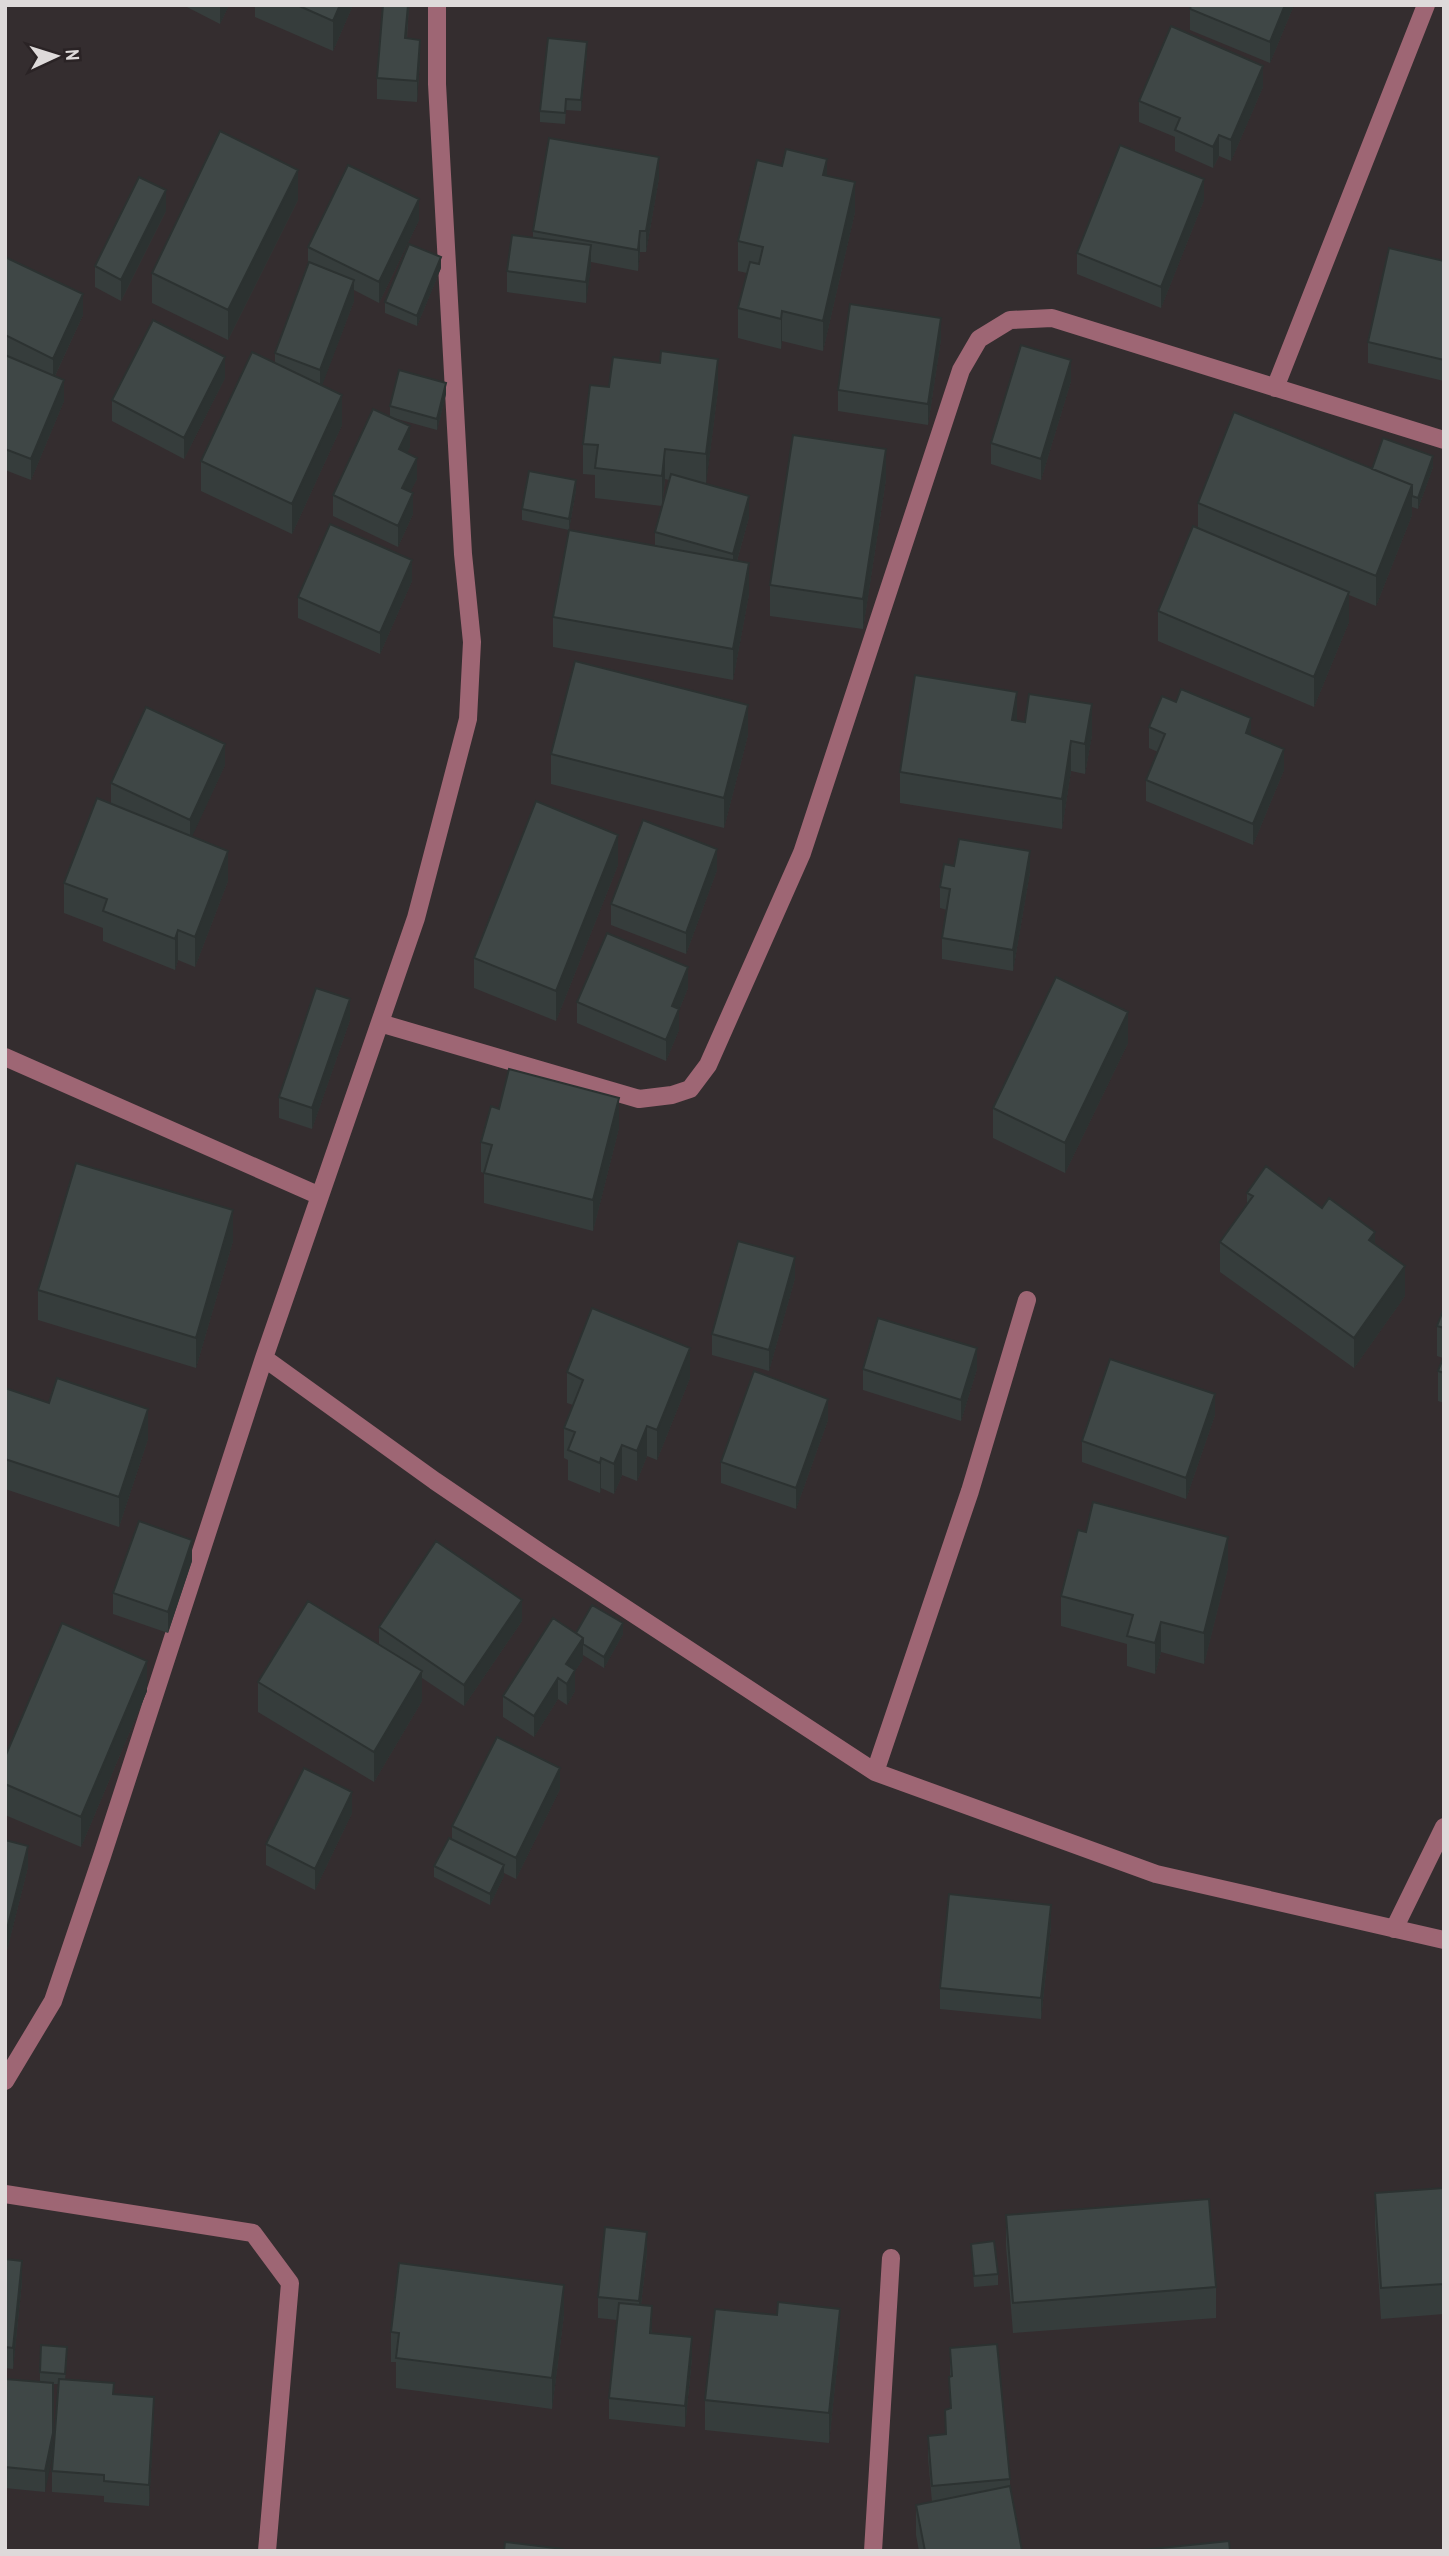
<svg xmlns="http://www.w3.org/2000/svg" width="1449" height="2556" viewBox="0 0 1449 2556" font-family="'Archivo Narrow',sans-serif">
<style>
.lines{fill:none;stroke-linecap:round;stroke-linejoin:round}
.minor{stroke:#9e6674;stroke-width:18}
.wall{fill:#363d3c}
.shaded-wall{fill:#2c3231}
.building{fill:#3f4746;stroke:#2c3231;stroke-width:2}
</style>
<rect width="100%" height="100%" fill="#342d2f"/>
<g class="lines">
<!-- minor -->
<path class="minor" d="M1275,388l151,-383
M380,1023l259,76 33,-4 18,-6 18,-24 94,-212 159,-483 18,-31 31,-19 42,-2 392,122
M5,1057l315,139
M264,1358l171,123 109,74 331,217 281,102 288,66
M875,1772l95,-281 57,-191
M1394,1929l50,-102
M5,2081l48,-80 49,-145 162,-498 152,-440 52,-199 4,-77 -9,-88 -26,-470v-79
M5,2194l248,39 37,50 -23,268
M873,2551l18,-293"/>
</g>
<!-- wall -->
<path class="wall" d="M183,5h46l-9,19z
M255,5h98l-20,46 -78,-34z
M383,5h26l-2,34 13,22 -3,41 -40,-3v-21z
M1294,5l-24,58 -80,-33v-21z
M587,53l-6,58 -15,-1 -1,14 -25,-2v-11z
M1263,87l-32,74 -12,-5 -6,12 -38,-17v-14l-36,-15v-21z
M782,166l45,10 28,36 -32,139 -41,-10 -1,8 -43,-11v-30l9,-35 -9,-2v-30z
M659,178l-13,74h-6l-2,19 -47,-9 -5,41 -79,-11v-21l26,-33v-7z
M298,200l-70,140 -76,-37v-30z
M1204,200l-43,108 -84,-34v-21z
M166,211l-45,90 -26,-14v-21z
M419,220l-40,83 -25,-13v11l-32,84 20,40 -50,109 -91,-43v-30l74,-98v-10l33,-90v-16z
M5,257l78,58 -28,61 9,25 -33,79 -26,-10z
M1444,261v120l-76,-18v-21z
M441,268l-24,58 -32,-13v-11z
M941,339l-13,86 -90,-14v-21z
M225,378l-41,81 -72,-38v-21z
M1071,381l-30,99 -50,-16v-21z
M609,387l109,3 -12,93 43,34 -12,44 12,33 -16,86 -180,-33v-30l102,-71v-14l14,-52 -4,-1 -3,27 -67,-8v-23l-12,-1v-30z
M446,394l-9,36 -47,-13v-11z
M410,447l-3,6 10,26 -7,13 3,22 -15,33 -65,-31v-21z
M1433,467l-15,42 -6,-2v8l-36,91 -27,-11v27l-35,85 -156,-66v-30l40,-83v-25l174,-34z
M886,479l-23,150 -93,-13v-31z
M576,490l-7,40 -47,-10v-11z
M412,581l-32,73 -82,-36v-21z
M1017,721l75,14 -7,39 -14,-3 -9,58 -162,-26v-31z
M1149,727l102,8 33,35 -31,75 -107,-44v-21l12,-28 -9,-4z
M748,735l-24,93 -173,-44v-30z
M225,765l-33,71 36,45 -33,86 -17,-7 -3,10 -72,-29v-13l-39,-15v-30l47,-79v-21z
M618,865l-62,156 -82,-33v-30z
M954,866l76,6 -17,99 -71,-12v-21l5,-28 -7,-2v-21z
M717,870l-31,84 -75,-29v-21z
M688,988l-9,22v20l-13,31 -89,-38v-21z
M350,1020l-38,109 -33,-11v-21z
M1128,1043l-63,130 -72,-35v-30z
M499,1109l120,19 -26,103 -109,-28v-30l-3,-1v-30z
M1247,1193l75,15 53,36 30,52 -51,72 -134,-96v-30l27,-38z
M233,1241l-37,127 -158,-48v-30z
M795,1278l-26,93 -57,-16v-21z
M1444,1308v95l-6,-2v-30l5,-13 -6,-2v-30z
M863,1369h114l-16,52 -98,-31z
M567,1372l123,6 -33,82 -10,-4 -10,25 -15,-6 -8,19 -13,-6 -1,5 -32,-13v-20l-4,-2v-30l9,-23 -6,-2z
M5,1388l143,51 -29,88 -114,-38z
M1215,1415l-29,84 -104,-37v-21z
M828,1420l-32,89 -75,-26v-21z
M192,1561l-24,72 -55,-19v-21z
M1228,1568l-24,96 -43,-12 -6,22 -28,-8v-22l-66,-18v-30z
M522,1621l-58,85 -42,-28v23l-48,81 -116,-70v-30l121,-37v-18z
M576,1633l47,1 -19,34 -21,-13v4l-8,12v20l-8,14 -9,-6 -24,38 -31,-20v-21z
M147,1691l-66,156 -76,-32v-58z
M560,1789l-44,90 -12,-6v3l-14,29 -56,-28v-11l18,-27v-13z
M352,1813l-37,77 -49,-25v-21z
M5,1840l23,27 -21,83h-2z
M1051,1926l-10,93 -101,-10v-21z
M1444,2188v126l-63,5 -6,-96v-30z
M1006,2215l210,72v31l-203,15 -7,-87z
M971,2244l27,30v11l-24,2z
M647,2253l-6,52 11,22v6l40,25 -7,69 -76,-8v-21l8,-78 -19,-2v-21z
M5,2259l17,23 -9,87 -8,-1z
M564,2315l-12,94 -156,-21v-26h-5v-30z
M840,2339l-11,104 -124,-13v-30z
M950,2348l60,131v10l12,62h-103l-3,-16v-30l16,-3 -4,-45v-21l17,-2v-24l5,-1z
M67,2357l-2,23 49,14 40,24 -5,88 -45,-4v-6l-52,-4v-21l6,-87h-5l-8,108 -40,-4v-109l35,3v-10z"/>
<!-- shaded-wall -->
<path class="shaded-wall" d="M220,5h9l-9,19z
M340,5h13l-20,46v-30z
M408,5h1l-4,55v-22z
M1285,5h9l-24,58v-21z
M420,40v21l-3,41v-21z
M587,42v11l-6,58v-11z
M1263,66v21l-32,74v-21z
M1219,135v21l-6,12v-21z
M659,157v21l-13,74v-21z
M827,159v30l-4,-14z
M298,170v30l-70,140v-30z
M1204,179v21l-43,108v-21z
M855,182v30l-32,139v-30z
M166,190v21l-45,90v-21z
M419,199v21l-40,83v-21z
M640,231v21l-2,19v-21z
M591,245v21l-5,37v-21z
M441,257v11l-24,58v-10z
M354,280v21l-34,90v-21z
M83,294v21l-30,65v-21z
M782,311v30l-1,8v-30z
M941,318v21l-13,86v-21z
M225,357v21l-41,81v-21z
M718,359v31l-12,94v-30z
M1071,360v21l-30,99v-21z
M64,380v21l-33,79v-21z
M446,383v11l-9,36v-11z
M342,395v30l-50,109v-30z
M410,426v21l-11,23v-21z
M665,449v30l-3,27v-30z
M886,449v30l-23,150v-30z
M1433,456v11l-15,42v-11z
M417,458v21l-15,30v-21z
M576,480v10l-7,40v-11z
M1412,485v30l-36,91v-30z
M413,493v21l-15,33v-21z
M749,496v21l-16,58v-21z
M412,560v21l-32,73v-21z
M749,563v31l-16,86v-31z
M1349,592v30l-35,85v-30z
M1017,692v30l-5,-2z
M1092,704v31l-7,39v-30z
M748,705v30l-24,93v-30z
M1251,718v21l-5,-6z
M1071,741v30l-9,58v-30z
M225,744v21l-35,76v-21z
M1284,749v21l-31,75v-21z
M618,835v30l-62,156v-30z
M717,849v21l-31,84v-21z
M228,851v30l-33,86v-30z
M1030,851v21l-17,99v-21z
M178,930v30l-3,10v-31z
M688,967v21l-9,22v20l-13,31v-21l6,-34z
M350,999v21l-38,109v-21z
M1128,1012v31l-63,130v-30z
M619,1098v30l-26,103v-31z
M233,1210v31l-37,127v-30z
M1375,1232v30l-6,-22z
M795,1257v21l-26,93v-21z
M1405,1266v30l-51,72v-30z
M690,1348v30l-33,82v-30z
M977,1348v21l-16,52v-21z
M1215,1394v21l-29,84v-21z
M828,1399v21l-32,89v-21z
M148,1409v30l-29,88v-30z
M647,1426v30l-10,25v-30z
M622,1445v30l-8,19v-30z
M601,1458v30l-1,5v-30z
M1228,1537v31l-24,96v-31z
M192,1540v21l-24,72v-21z
M522,1600v21l-58,85v-21z
M1161,1622v30l-6,22v-31z
M623,1623v11l-19,34v-11z
M583,1638v21l-8,12v20l-8,14 -1,-41z
M147,1661v30l-66,156v-30z
M422,1671v30l-48,81v-30z
M558,1678v21l-24,38v-21z
M560,1768v21l-44,90v-21z
M352,1792v21l-37,77v-21z
M28,1846v21l-21,83v-21z
M504,1865v11l-14,29v-11z
M1051,1905v21l-10,93v-21z
M647,2232v21l-8,69v-21z
M22,2261v21l-9,87v-21z
M564,2285v30l-12,94v-31z
M652,2306v21l-2,27v-21z
M840,2309v30l-11,104v-30z
M692,2337v21l-7,69v-21z
M154,2397v21l-5,88v-21z
M53,2433v21l-8,38v-21z"/>
<!-- building -->
<path class="building" d="M297,5h43l-7,16z
M383,5h25l-3,33 15,2 -3,41 -40,-3z
M1191,5h94l-15,37 -80,-33z
M1171,26l92,40 -32,74 -12,-5 -6,12 -38,-17 5,-12 -41,-17z
M548,38l39,4 -6,58 -15,-1 -1,14 -25,-2z
M220,131l78,39 -70,140 -76,-37z
M549,138l110,19 -13,74h-6l-2,19 -105,-19z
M1120,145l84,34 -43,108 -84,-34z
M786,149l41,10 -4,16 32,7 -32,139 -41,-10 -1,8 -43,-11 12,-46 9,2 4,-17 -25,-6 19,-81 25,6z
M348,165l71,34 -40,83 -71,-35z
M139,177l27,13 -45,90 -26,-14z
M512,235l79,10 -5,37 -79,-11z
M409,244l32,13 -24,59 -32,-14z
M1389,248l55,13v99l-76,-18z
M5,257l78,37 -30,65 -48,-24z
M309,262l45,18 -34,90 -45,-17z
M850,304l91,14 -13,86 -90,-14z
M153,320l72,37 -41,81 -72,-38z
M1021,345l50,15 -30,99 -50,-16z
M661,351l57,8 -12,95 -41,-5 -3,27 -67,-8 3,-23 -15,-1 7,-59 19,2 4,-30 47,6z
M252,352l90,43 -50,109 -91,-43z
M5,355l59,25 -33,79 -26,-10z
M399,370l47,13 -9,36 -47,-13z
M373,409l37,17 -11,23 18,9 -15,30 11,5 -15,33 -65,-31z
M1234,412l178,73 -36,91 -178,-73z
M793,435l93,14 -23,150 -93,-14z
M1383,438l50,18 -15,42 -6,-2v-11l-40,-16z
M529,471l47,9 -7,39 -47,-10z
M671,474l78,22 -16,58 -78,-22z
M330,524l82,36 -32,73 -82,-36z
M1193,526l156,66 -35,85 -156,-66z
M569,530l180,33 -16,86 -180,-32z
M575,661l173,44 -24,93 -173,-44z
M915,675l102,17 -5,28 13,2 4,-28 63,10 -7,40 -14,-3 -9,58 -162,-27z
M1181,689l70,29 -5,15 38,16 -31,75 -107,-44 19,-46 -16,-7 13,-31 14,6z
M146,707l79,37 -35,76 -79,-37z
M97,798l131,53 -33,86 -17,-7 -3,9 -72,-28 4,-12 -43,-16z
M536,801l82,34 -62,156 -82,-33z
M643,820l74,29 -31,84 -75,-29z
M959,839l71,12 -17,99 -71,-12 8,-49 -10,-2 4,-23 10,2z
M607,933l81,34 -16,39 7,3 -13,31 -89,-38z
M1056,977l72,35 -63,131 -72,-35z
M316,988l34,11 -38,109 -33,-11z
M509,1069l110,29 -26,102 -109,-27 8,-28 -11,-3 10,-36 8,3z
M76,1163l157,47 -37,128 -158,-48z
M1266,1166l56,42 7,-10 46,34 -6,8 36,26 -51,72 -134,-96 33,-46 -6,-3z
M738,1241l57,16 -26,93 -57,-16z
M592,1308l98,40 -33,82 -10,-4 -10,25 -15,-6 -8,19 -13,-6 -1,5 -32,-13 7,-18 -11,-4 19,-48 -16,-8z
M1444,1308v20l-7,-2z
M878,1318l99,30 -16,52 -98,-31z
M1444,1356v17l-6,-2z
M1110,1359l105,35 -29,84 -104,-37z
M754,1371l74,28 -32,89 -75,-26z
M57,1378l91,31 -29,88 -114,-38v-71l44,15z
M1093,1502l135,35 -24,96 -43,-11 -6,21 -28,-7 6,-21 -72,-19 17,-66 8,2z
M139,1521l53,19 -24,72 -55,-19z
M436,1541l86,59 -58,85 -85,-58z
M308,1601l114,70 -48,81 -116,-70z
M592,1605l31,18 -19,34 -21,-13v-6l-7,-5z
M553,1618l30,20 -17,26 9,6 -8,14 -9,-6 -24,38 -31,-20z
M62,1623l85,38 -66,156 -76,-33v-27z
M497,1737l63,31 -44,90 -64,-32z
M304,1768l48,24 -37,77 -49,-25z
M449,1838l55,27 -14,29 -56,-28z
M5,1840l23,6 -21,83h-2z
M949,1894l102,11 -10,93 -101,-10z
M1444,2188v96l-63,4 -6,-95z
M1209,2199l7,88 -203,16 -7,-88z
M605,2227l42,5 -8,69 -41,-4z
M994,2241l4,33 -24,2 -3,-32z
M5,2259l17,2 -9,87 -8,-1z
M399,2263l165,22 -12,93 -156,-20 3,-25 -8,-1z
M778,2302l62,7 -11,104 -124,-13 10,-91 62,6z
M619,2303l33,3 -2,27 42,4 -7,69 -76,-8z
M997,2344l13,135 -78,7 -4,-50 18,-2 -1,-24 6,-2 -2,-31 3,-1 -2,-28z
M41,2345l26,2 -2,27 -25,-2z
M5,2379l48,4v50l-8,38 -40,-4z
M59,2379l55,4 -1,11 41,3 -5,88 -45,-4v-6l-52,-4z
M1010,2486l12,65h-97l-9,-46z
M1229,2541l1,10h-98z
M505,2542l58,7v2h-59z"/>
<!-- border -->
<rect width="1449" height="2556" fill="none" stroke="#dedada" stroke-width="14"/>
<!-- north arrow -->
<g transform="translate(56 56) rotate(86)" stroke="#2a2325" stroke-width="5" paint-order="stroke">
<path d="M0-5L12 26L0 18L-12 26Z" fill="#dedada"/>
<text y="-10" font-size="19" font-weight="bold" text-anchor="middle" fill="#dedada">N</text>
</g>
</svg>
